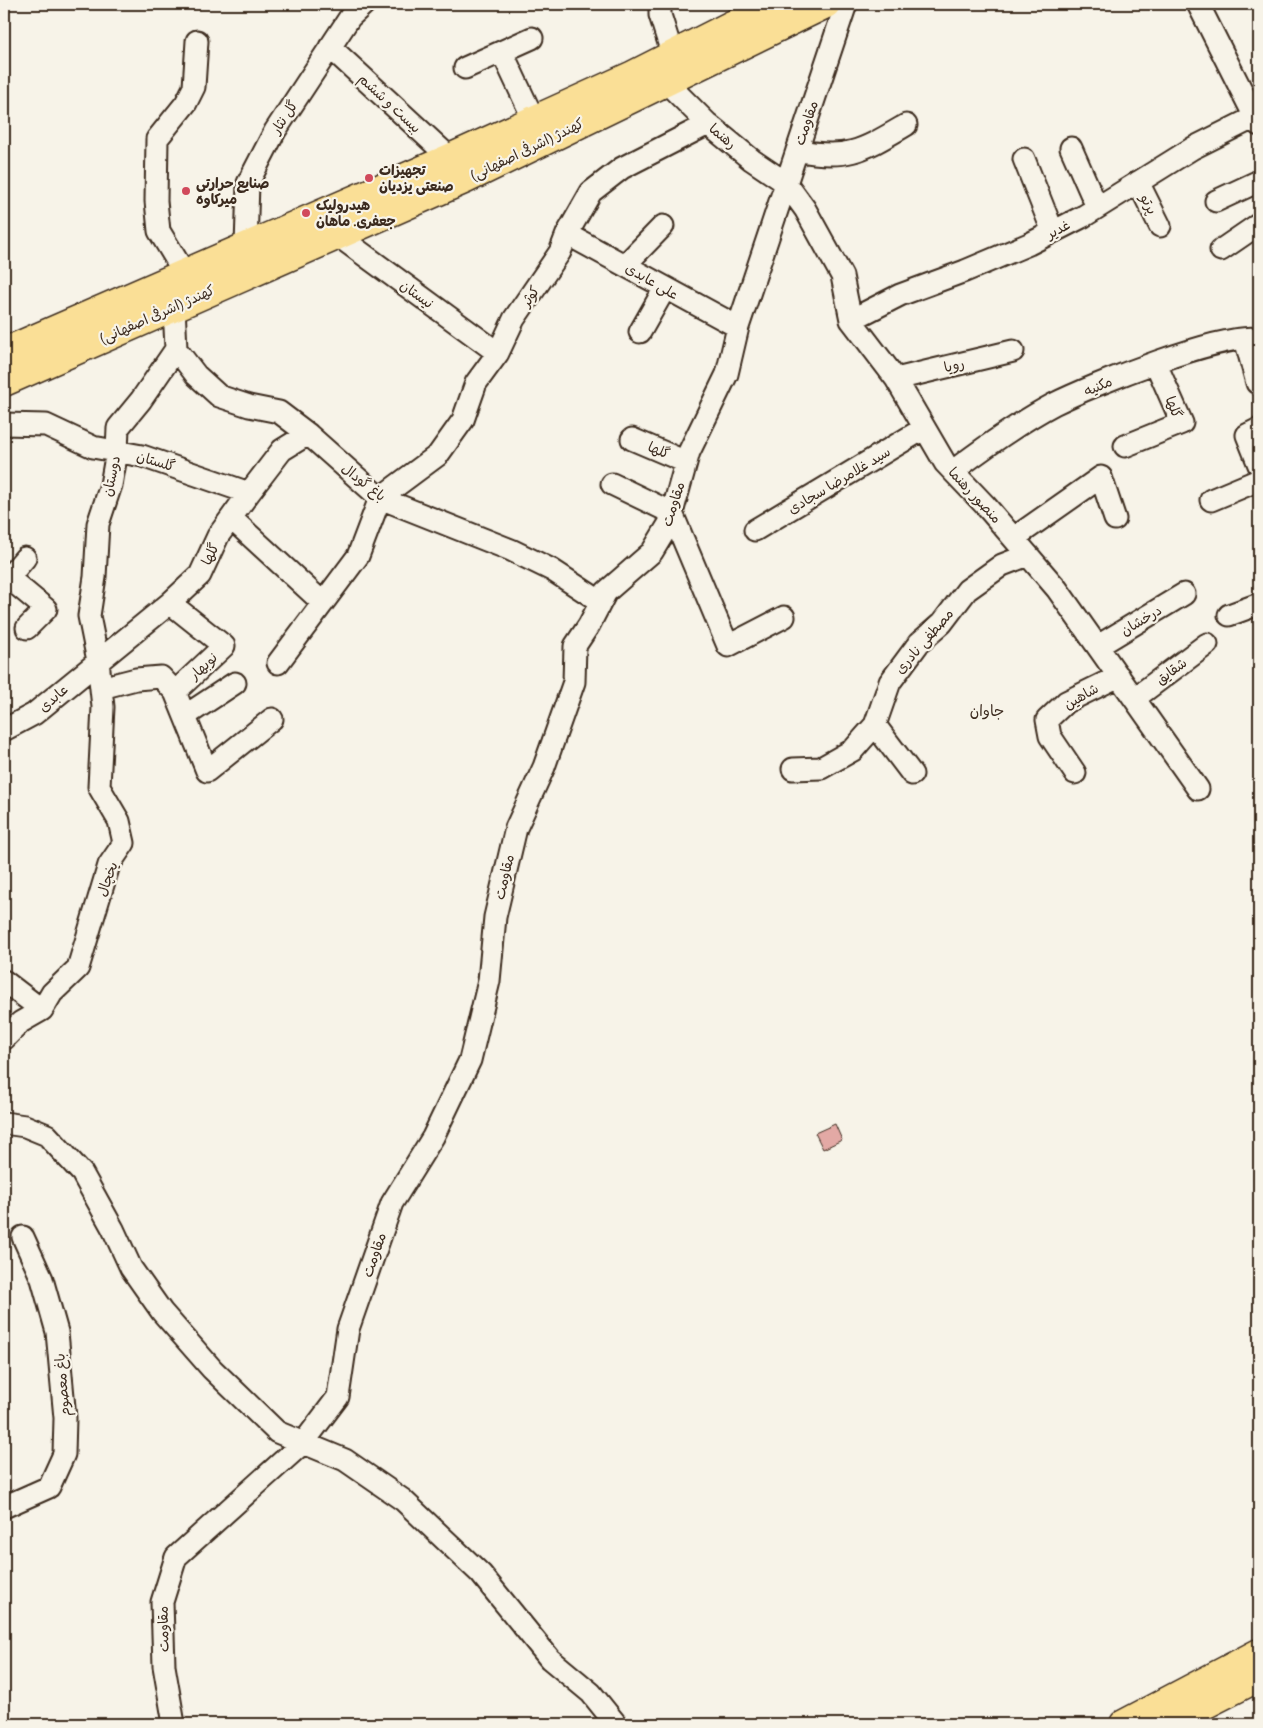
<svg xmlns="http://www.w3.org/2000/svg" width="1263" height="1728" viewBox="0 0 1263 1728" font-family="Delius,'Playpen Sans Arabic',sans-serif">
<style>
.building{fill:#e3a9a5;stroke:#3b2a1e}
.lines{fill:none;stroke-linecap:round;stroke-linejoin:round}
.minor-casing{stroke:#3b2a1e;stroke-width:25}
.major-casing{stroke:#3b2a1e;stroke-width:31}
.minor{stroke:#f7f3e8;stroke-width:21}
.major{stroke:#fadf96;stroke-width:28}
.poi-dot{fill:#d1495b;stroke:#f7f3e8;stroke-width:2}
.labels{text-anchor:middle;stroke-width:4.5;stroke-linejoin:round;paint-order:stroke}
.street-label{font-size:14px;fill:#3b2a1e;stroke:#f7f3e8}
.poi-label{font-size:14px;font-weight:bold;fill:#3b2a1e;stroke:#f7f3e8;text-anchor:start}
.neighbourhood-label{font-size:15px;fill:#3b2a1e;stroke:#f7f3e8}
</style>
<rect width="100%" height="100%" fill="#f7f3e8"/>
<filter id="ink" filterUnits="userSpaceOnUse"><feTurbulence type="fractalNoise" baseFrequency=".02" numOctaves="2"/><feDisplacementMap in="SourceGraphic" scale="10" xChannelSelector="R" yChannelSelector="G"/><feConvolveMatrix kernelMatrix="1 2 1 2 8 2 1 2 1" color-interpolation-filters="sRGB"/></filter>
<g filter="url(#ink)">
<!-- building -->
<path class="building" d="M835,1124l7,16 -19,9 -8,-16z"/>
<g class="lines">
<!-- minor casing -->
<g class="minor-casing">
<path id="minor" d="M660,4v11l13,41
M1198,4l61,121
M330,47l120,111
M502,52l32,68
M465,68l67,-30
M666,82l42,42 44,36 34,23 19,26 37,67 9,44 45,59 49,84 40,42 72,84 141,200
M1071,148l26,59
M797,150c50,11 66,0 109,-25
M1024,159l29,73
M1138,182l22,44
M1216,201l43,-20
M567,234l171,93
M337,235l161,118
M246,246l2,-63 27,-52 75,-114 14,-13
M1221,250l38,-26
M625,265l38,-39
M185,274l-26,-43 -3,-30 1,-62 29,-36 8,-16 3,-46
M851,320l49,-25 65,-24 64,-27 55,-28 109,-68 62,-31
M640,332l25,-44
M1245,339l12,44
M176,349l20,26 23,21 30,10 30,6 29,22 72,64 131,52 41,20 49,32
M896,379l117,-28
M4,424l42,1 47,22 49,9 107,37
M1259,429l-12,6 12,30
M632,439l54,23
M1125,446l57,-23 -26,-59
M953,471c32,-24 65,-48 101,-67 36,-18 171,-73 205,-65
M612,484l60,29 56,133 56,-29
M1211,500l48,-20
M231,518l92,85
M755,530l168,-101
M1014,538l87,-61 14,42
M4,574l42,35 -19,19
M8,578l17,-20
M170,603l54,43 -49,46
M1229,615l30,-11
M1098,646l86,-52
M278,663l80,-107 22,-58 58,-43 25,-35 13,-37 22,-30 16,-34 46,-67 7,-18 24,-42 31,-24 86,-44
M101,688l35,-9 25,-2 14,15 32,79 65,-52
M1135,698l72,-54
M185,716l50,-33
M875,725l37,49
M4,730l30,-16 136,-111 30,-28 18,-39 31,-43 33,-43 26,-16
M793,769l28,-1 32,-18 22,-25 15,-43 29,-39 23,-20 25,-33 35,-25 26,-10
M1075,773l-25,-37 -3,-16 19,-18 53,-26
M4,981l38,29
M4,1039l17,-17 21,-12 10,-17 26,-25 31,-103 15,-22 -5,-22 -20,-34 4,-80 -5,-46 -9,-45 6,-39 3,-53 13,-39 6,-34 1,-23 23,-28 35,-51 -2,-43
M4,1123l21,3 22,9 35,38 31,56 18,39 31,44 50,57 65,63 68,28 58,40 78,74 69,85 41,34 25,31
M4,1507l45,-20 15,-33 1,-36 -8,-86 -15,-53 -19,-42
M174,1724l-10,-58 -2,-64 14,-45 128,-115 34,-45 10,-68 44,-126 41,-66 37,-77 19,-79 6,-64 21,-89 28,-61 30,-85 1,-36 14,-21 17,-33 46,-40 17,-28 20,-72 38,-78 11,-47 108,-323"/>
</g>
<!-- major casing -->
<g class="major-casing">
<path id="major" d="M4,352l446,-194 183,-83 140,-71
M4,382l462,-203 360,-175
M1124,1724l135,-71
M1167,1724l92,-47"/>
</g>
<!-- minor -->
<use href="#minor" class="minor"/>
<!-- major -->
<use href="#major" class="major"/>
</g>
</g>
<!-- markers -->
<g class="poi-dot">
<circle cx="369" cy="178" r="5"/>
<circle cx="186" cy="191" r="5"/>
<circle cx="306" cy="213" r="5"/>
</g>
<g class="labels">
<!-- street labels -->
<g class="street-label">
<text transform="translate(390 103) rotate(43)" y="5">بیست و ششم</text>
<text transform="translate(284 117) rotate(-57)" y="5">گل نثار</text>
<text transform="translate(806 123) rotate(-71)" y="5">مقاومت</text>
<text transform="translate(723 136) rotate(40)" y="5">رهنما</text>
<text transform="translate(527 149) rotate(-26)" y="5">کهندژ (اشرفی اصفهانی)</text>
<text transform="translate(1149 204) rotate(64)" y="5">پرتو</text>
<text transform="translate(1058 229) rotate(-28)" y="5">غدیر</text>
<text transform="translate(652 281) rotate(30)" y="5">علی عابدی</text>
<text transform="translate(417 294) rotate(36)" y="5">نیستان</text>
<text transform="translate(530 296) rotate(-56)" y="5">کوثر</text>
<text transform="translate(157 314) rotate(-24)" y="5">کهندژ (اشرفی اصفهانی)</text>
<text transform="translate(954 365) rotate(-14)" y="5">رویا</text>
<text transform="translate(1098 386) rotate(-23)" y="5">مکنیه</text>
<text transform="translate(1174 407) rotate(69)" y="5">گلها</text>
<text transform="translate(659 450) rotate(23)" y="5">گلها</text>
<text transform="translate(156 461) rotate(17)" y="5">گلستان</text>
<text transform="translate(111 476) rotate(-78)" y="5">دوستان</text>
<text transform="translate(839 480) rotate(-31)" y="5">سید غلامرضا سجادی</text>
<text transform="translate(364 482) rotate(38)" y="5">باغ گودال</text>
<text transform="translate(975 495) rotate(47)" y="5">منصور رهنما</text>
<text transform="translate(673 504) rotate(-72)" y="5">مقاومت</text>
<text transform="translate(210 554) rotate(-64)" y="5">گلها</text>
<text transform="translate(1141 620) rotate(-31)" y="5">درخشان</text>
<text transform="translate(924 641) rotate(-49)" y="5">مصطفی نادری</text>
<text transform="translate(203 666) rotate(-43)" y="5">نوبهار</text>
<text transform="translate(1171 671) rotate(-37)" y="5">شقایق</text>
<text transform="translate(1081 696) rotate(-30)" y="5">شاهین</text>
<text transform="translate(53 698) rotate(-41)" y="5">عابدی</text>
<text transform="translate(504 877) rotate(-77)" y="5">مقاومت</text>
<text transform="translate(107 879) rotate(-70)" y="5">یخچال</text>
<text transform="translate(374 1255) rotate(-71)" y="5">مقاومت</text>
<text transform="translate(62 1385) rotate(-95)" y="5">باغ معصوم</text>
<text transform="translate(163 1629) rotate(-91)" y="5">مقاومت</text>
</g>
<!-- poi labels -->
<g class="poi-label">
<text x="379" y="175">تجهیزات<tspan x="379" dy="16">صنعتی یزدیان</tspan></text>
<text x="196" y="188">صنایع حرارتی<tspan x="196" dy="16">میرکاوه</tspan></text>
<text x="316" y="210">هیدرولیک<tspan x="316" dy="16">جعفری. ماهان</tspan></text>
</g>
<!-- neighbourhood labels -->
<g class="neighbourhood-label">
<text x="987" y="716">جاوان</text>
</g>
</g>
<!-- margin -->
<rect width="1263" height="1728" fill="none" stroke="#f7f3e8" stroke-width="20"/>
<rect x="10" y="10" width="1243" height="1708" fill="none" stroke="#3b2a1e" stroke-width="2" filter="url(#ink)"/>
</svg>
